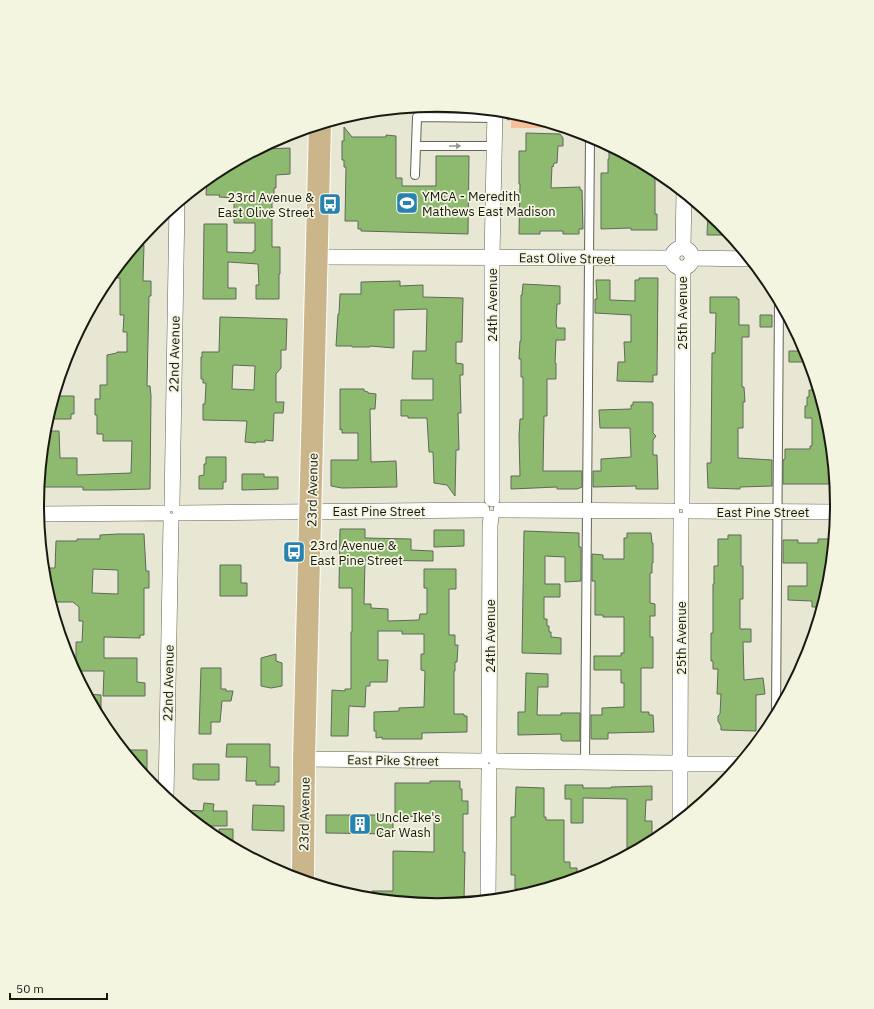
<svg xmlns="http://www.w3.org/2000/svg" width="874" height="1009" viewBox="0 0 874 1009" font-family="'IBM Plex Sans',sans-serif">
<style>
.green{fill:#f5c09a}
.building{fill:#8eba70;stroke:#5f6859;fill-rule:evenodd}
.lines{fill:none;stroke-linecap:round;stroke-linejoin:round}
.service-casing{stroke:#636453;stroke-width:10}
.minor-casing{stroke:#636453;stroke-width:16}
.primary-casing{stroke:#fff;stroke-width:24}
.path{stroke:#7b7b6f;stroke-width:2.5;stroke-dasharray:3 2;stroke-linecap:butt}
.service{stroke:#fff;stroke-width:8}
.minor{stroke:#fff;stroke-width:15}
.primary{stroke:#cbb68c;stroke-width:22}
.oneway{fill:#989894}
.labels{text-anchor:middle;stroke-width:3.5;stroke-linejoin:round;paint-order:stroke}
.poi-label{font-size:13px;fill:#191912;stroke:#f4f5e1;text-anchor:start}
.street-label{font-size:13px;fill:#191912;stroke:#f4f5e1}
.rim{fill:none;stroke:#191912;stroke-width:2}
</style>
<rect width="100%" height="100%" fill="#e7e7d4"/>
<!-- green -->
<path class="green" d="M511,112h4l53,16h-57z"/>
<!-- building -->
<path class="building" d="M344,127l8,10h34v-2l10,1v42h6v8h34v-30h33l-1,78 -107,-3v-2h-3v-8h-13l1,-54h-2v-7h-2v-19h2z
M526,133l34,1 3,4v8h-5l-1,17h-3l-1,4 -1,-1 -1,22 29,-1v3h2l1,39h-4v5h-16v-3h-23v3h-21l1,-50h-1v-33h7z
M265,145v4l25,-1v26l-14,1v13h-2v9h-2v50h8v27h-1v25h-23v-14h3l-1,-21 -30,-2v26h8v11h-33l1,-75h23v28l26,1v-2h2v-28h-21v-25l-15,-1 1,-2h-14l1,-16 8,-7z
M609,152h13l33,18v44h2v16h-26v-2l-30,1v-56h7v-14h1z
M708,212l12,10 11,13h-24z
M135,245h9l-1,36h8v15h-2l-2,90h3l1,10 -1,93 -43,1h-24v-3h-44l4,-45h6v-11h10l1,27h17v17l54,-2 1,-32h-29v-7h-6v-19h-2v-16h5v-14h7v-30l10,-2v-1h10v-20h-4l1,-17h-4v-37h-12z
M639,278h19l-1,97h-4v7l-36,-1 1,-19h7l-1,-20h7v-27l-36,-2v-14h2l-1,-19h14v20l25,1v-21h4z
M400,281v5l23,-1v12l40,1 -1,44h-6v21l7,1v11h-3l1,38h-3l1,37h-3l-1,46 -8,-11 -13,-2 -1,-31h-4l-2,-34h-19v-2h-7v-16h32v-21h-21l1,-28h13l1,-42 -33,1v38l-24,-2v1h-18v-1h-16l2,-32h1l1,-20h21v-12z
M523,284l37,2v18h-3l-1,19 1,5h8v12h-9l-1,23h1v16h-9v37h-3l-1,55h39v16l-5,2h-20v-2l-46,2v-13h9l-1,-40 1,-17h3v-42h-2v-18h-2l1,-18h1v-46h1z
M710,297h27v2h2v26h10v12h-7v50h2l1,15h-2v26h-5v30l34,2v26l-32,1v2l-32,-1 -1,-25h4l1,-110h3l1,-40h-6z
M760,315h12v12h-12z
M220,317l67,2 -1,31h-5v18l-5,6v28h8l-1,11h-9l-1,28 -8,-1v2h-9v1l-11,-1 2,-21 -44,-1v-16h2l1,-21h-3v-4h-2v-22h1v-5h17zM233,365l22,1 -1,24 -22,-1z
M789,351h17l4,11h-21z
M340,389h24v2l4,1v1l8,1 -1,15h-5l1,53 25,-1 1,26 -55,1 -11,-2v-26h27v-27h-16v-4l-2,1z
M809,390h9l11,37 6,57h-52v-24l2,-1v-10h25v-3h2v-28h-7v-12h2v-9h2z
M54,396h20v18h-3v5h-19v-16z
M633,402h19v1h1v30l3,3 -3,4v15h4l1,34h-22v-3l-43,1v-16h8v-12l30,-2 -1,-29h-30l-1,-18 32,-1v-4h2z
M206,457h20v25h-3v7h-24v-13l5,-1v-11h2z
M242,474h22v3h14v12l-36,1z
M340,529h25v9l46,1v11l22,1v10l-68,-1 -1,44h7v4l17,1v12l31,-1 1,-6h7v-26h-3v-19h32v20h-7v46h6v10h3l-1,17h-2v9h-1v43h10v2h3v16l-45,1v6h-40v-2l-6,1v-7h-2v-19l25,-1v-3l25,-1 1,-36 -4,-1v-16h3v-20h-22v-3h-24v29h10l-1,22h-17v4h-4l-1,21 -16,-1 -1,30h-17l1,-46 13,1v-2h6v-57h1v-44h-13z
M434,530h30v16l-30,1z
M524,531l55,2v14h2v34l-16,1v-25l-20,-1v28h15v13h-16v22h3v7h2v6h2v5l10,1v16l-39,-1z
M627,533h24l1,10h1v20h-1v10h-2v30l5,1v12h-5v21h3v31h-12v44h8v3h4l1,17 -46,1v6h-17v-24h11v-7l22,-1v-24h-3v-13h-27v-14h27v-3h3v-36h-21v-2h-8v-34h-3v-27l11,1v4h21v-21h3z
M118,534h26l2,37h3v17h-5v47h-4v3l-36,-1v21h33v24l8,1v13h-42l1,-25h-28v-29h6l1,-21h-4v-14l-6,-5h-23l-4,-17v-17h9l1,-27h21v-2h23v-4zM93,569l25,1v24l-26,-1z
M728,535h13v31h2v33h-3v30h11v13h-8l1,38 19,-2 2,16 -9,1v36l-35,-1v-4l-3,-5v-5l2,-2 1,-20h-4l1,-25h-5v-8h-2v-28h2v-49h1v-18h4v-27h10z
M818,539h16l-5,44 -7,24h-10v-6l-24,-1v-14h19v-23h-24v-23h15v3h20z
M220,565h21v18h6v13h-27z
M276,654v7l6,2v23l-11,2 -10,-2v-28z
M201,668h20v21h5v2h7l-2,10h-9l-2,21h-9v12h-12z
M526,673l22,1v13h-10l-1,28h24v-2h19v28h-17l-2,-1v-6l-43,1v-23h7z
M87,694l14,1v26l-8,-15z
M227,744h43v23h9v15h-4v3h-19v-4h-10l1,-24h-21z
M124,750h23v19h-8z
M193,764h26v16h-22v-1h-4z
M430,781h30v8h2v12h6v13h-5v38h2l-1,50 -27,2 -65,-6v-7h21v-40l41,1v-36l-39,1v-34h35z
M565,785h18v3h28v-1l41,-1v14h-6l-1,21h7v20l-25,13v-55l-44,-1v25h-12v-24h-6z
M516,787l28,1v29h2v3h18v42h6v6h7v10l-59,18v-7h-3v-14h-4v-58h4z
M204,803l10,1 -1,7h14v15h-26l-19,-16 21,1z
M253,805l31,1v25l-32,-1z
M326,815h67v19l-67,-1z
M219,829h14v18l-14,-8z"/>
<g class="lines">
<!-- service casing -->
<g class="service-casing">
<path id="service" d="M416,146h78
M415,175l2,-58 78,1
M776,715l3,-416
M585,762l5,-627"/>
</g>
<!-- minor casing -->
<g class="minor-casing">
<path id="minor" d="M683,248l1,-56
M672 258a10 10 0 1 1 20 0a10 10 0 1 1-20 0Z
M317,257l355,1
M692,258l58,1
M492,499v-242l3,-147
M682,502l1,-234
M172,504l5,-301
M501,510l171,1
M690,511l146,1
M180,513l302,-3
M38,514l125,-1
M489,755l1,-230 1,-7
M680,756l1,-236
M304,759l177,2
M497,761l175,2
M688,764h51
M166,797l5,-276
M680,820v-49
M488,900l1,-129"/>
</g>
<!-- primary casing -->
<g class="primary-casing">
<path id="primary" d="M303,880l1,-121 16,-635"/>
</g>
<!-- path -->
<path class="path" d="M507,119h5l6,-6"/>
<!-- service -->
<use href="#service" class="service"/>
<!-- minor -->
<use href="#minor" class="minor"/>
<!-- primary -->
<use href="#primary" class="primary"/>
</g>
<!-- one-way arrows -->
<defs><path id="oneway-solid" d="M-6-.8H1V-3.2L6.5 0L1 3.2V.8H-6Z"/></defs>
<use class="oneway" href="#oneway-solid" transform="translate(455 146)"/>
<!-- icons -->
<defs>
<g id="stadium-square" transform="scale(1.15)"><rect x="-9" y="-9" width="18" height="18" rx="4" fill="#2782af" stroke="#f4f5e1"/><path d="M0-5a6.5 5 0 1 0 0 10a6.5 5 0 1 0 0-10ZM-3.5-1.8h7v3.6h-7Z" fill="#fff"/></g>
<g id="bus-square" transform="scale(1.15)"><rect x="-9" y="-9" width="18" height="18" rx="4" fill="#2782af" stroke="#f4f5e1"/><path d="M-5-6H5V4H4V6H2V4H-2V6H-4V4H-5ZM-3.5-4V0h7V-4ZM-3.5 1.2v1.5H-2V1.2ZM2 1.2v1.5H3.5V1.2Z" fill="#fff"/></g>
<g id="building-square" transform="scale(1.15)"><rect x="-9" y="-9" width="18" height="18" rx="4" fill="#2782af" stroke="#f4f5e1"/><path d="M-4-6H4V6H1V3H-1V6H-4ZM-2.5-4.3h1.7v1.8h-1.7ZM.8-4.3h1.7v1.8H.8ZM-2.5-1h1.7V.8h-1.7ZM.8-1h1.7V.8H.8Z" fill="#fff"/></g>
</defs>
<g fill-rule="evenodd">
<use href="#stadium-square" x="407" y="203"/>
<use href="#bus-square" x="330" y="204"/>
<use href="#bus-square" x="294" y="552"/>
<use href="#building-square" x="360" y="824"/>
</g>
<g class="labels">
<!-- poi labels -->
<g class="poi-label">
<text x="422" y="201">YMCA - Meredith<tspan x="422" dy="15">Mathews East Madison</tspan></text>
<text x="314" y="202" text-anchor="end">23rd Avenue &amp;<tspan x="314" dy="15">East Olive Street</tspan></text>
<text x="310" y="550">23rd Avenue &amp;<tspan x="310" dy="15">East Pine Street</tspan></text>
<text x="376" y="822">Uncle Ike's<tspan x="376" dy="15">Car Wash</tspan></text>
</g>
<!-- street labels -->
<g class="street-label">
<text transform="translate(567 258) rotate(1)" y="5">East Olive Street</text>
<text transform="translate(492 305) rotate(-90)" y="5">24th Avenue</text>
<text transform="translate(682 313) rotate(-90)" y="5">25th Avenue</text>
<text transform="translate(174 354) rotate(-89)" y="5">22nd Avenue</text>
<text transform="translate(312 490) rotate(-89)" y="5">23rd Avenue</text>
<text x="379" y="516">East Pine Street</text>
<text x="763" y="517">East Pine Street</text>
<text transform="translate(490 636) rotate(-90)" y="5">24th Avenue</text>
<text transform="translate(681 638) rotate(-90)" y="5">25th Avenue</text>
<text transform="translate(168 683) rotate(-89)" y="5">22nd Avenue</text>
<text transform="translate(393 760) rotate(1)" y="5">East Pike Street</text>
<text transform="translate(304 814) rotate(-89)" y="5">23rd Avenue</text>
</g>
</g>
<!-- crop -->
<path d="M0 0H874V1009H0ZM44 505a393 393 0 1 1 786 0a393 393 0 1 1-786 0Z" fill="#f4f5e1" fill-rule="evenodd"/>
<path class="rim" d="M44 505a393 393 0 1 1 786 0a393 393 0 1 1-786 0Z"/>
<!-- scale -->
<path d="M10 993v6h97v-6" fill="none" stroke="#191912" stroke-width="2"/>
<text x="16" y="993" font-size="12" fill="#191912" stroke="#f4f5e1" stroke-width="3" paint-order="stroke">50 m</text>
</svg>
